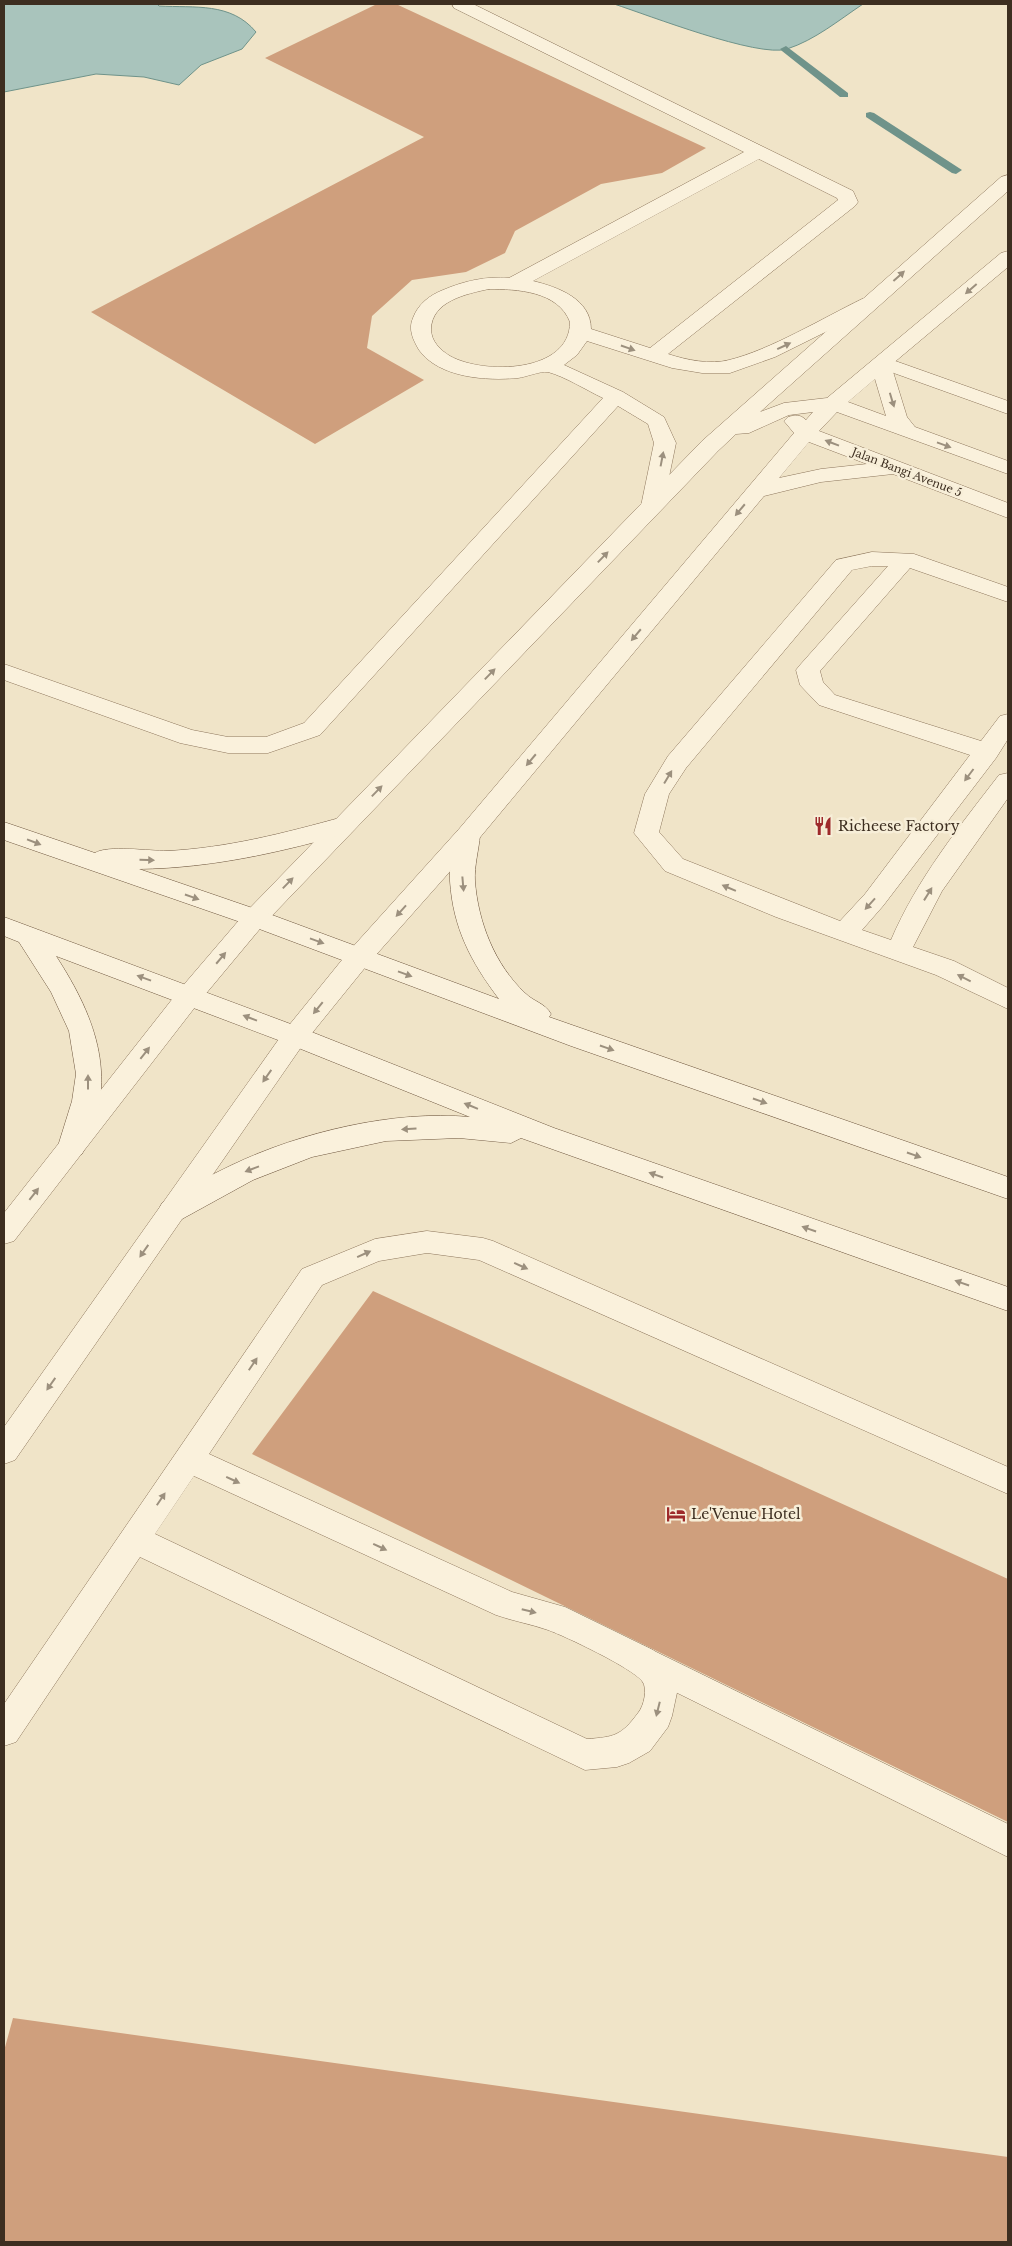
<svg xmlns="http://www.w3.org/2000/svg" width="1012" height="2246" viewBox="0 0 1012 2246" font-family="'Libre Baskerville',serif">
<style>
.water{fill:#a9c4bc;stroke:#6f938a}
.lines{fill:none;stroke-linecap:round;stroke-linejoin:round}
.stream{fill:#6f938a;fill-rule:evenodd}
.building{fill:#cf9f7d}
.service-casing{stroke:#8d765c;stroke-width:1}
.pedestrian-casing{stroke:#8d765c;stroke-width:1}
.minor-casing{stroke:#8d765c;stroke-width:1}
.secondary-casing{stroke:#6f573f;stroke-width:1}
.service{fill:#faf1dc;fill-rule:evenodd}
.pedestrian{fill:#faf1dc;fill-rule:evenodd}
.minor{fill:#faf1dc;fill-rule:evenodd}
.secondary{fill:#faf1dc;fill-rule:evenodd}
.oneway{fill:#9c907e}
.labels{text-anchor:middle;stroke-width:5;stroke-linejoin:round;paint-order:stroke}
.far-street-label{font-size:11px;fill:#3d2e20;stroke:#f7eed8}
.poi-label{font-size:14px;fill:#3d2e20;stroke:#f7eed8;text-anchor:start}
</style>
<rect width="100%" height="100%" fill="#f0e4c8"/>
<!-- water -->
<path class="water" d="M4,4h153l2,2c36,2 72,-4 97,26l-14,17 -41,16 -22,20 -35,-8 -48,-3 -92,18z
M614,4h249c-24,16 -48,36 -76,45 -29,9 -139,-34 -173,-45z"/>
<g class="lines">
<!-- stream -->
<path class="stream" d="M786,46l62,47v4h-8l-58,-46 -2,-2z
M870,112l4,1 88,57 -6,4 -4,-1 -86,-56v-4z"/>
</g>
<!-- building -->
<path class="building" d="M377,4h19l310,144 -44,25 -61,11 -86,47 -10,22 -39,19 -54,8 -40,36 -5,32 57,32 -109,64 -224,-132 333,-175 -159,-79z
M373,1291l635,288v243l-756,-368z
M13,2018l995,139v85h-1004v-191z"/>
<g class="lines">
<!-- service casing -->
<g class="service-casing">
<path id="service" d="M452,4h21l380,187 5,11 -3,4 -187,148c18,6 43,11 61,6 41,-10 94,-42 133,-61l7,-2 7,2 3,4 -3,4 -101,50 -45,16h-28l-30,-5 -85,-27 -10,14 -13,10 59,27 41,25 12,26 -13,63 -3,5 -8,2 -8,-2 -3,-5 13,-63 -6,-19 -30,-18 -298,329 -52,18h-40l-48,-10 -176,-63v-16l188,66 36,7h38l38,-14 299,-325c-17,-8 -37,-21 -55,-26 -8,-1 -22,5 -30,6 -31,3 -79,0 -99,-28 -6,-10 -11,-21 -6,-32 5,-14 17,-23 30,-28 21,-9 43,-14 66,-12l235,-126 -290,-144zM759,159l78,39 1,2 -188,148 -59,-19c0,-30 -33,-42 -58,-48zM489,289c28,0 69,2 81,33 0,51 -86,53 -120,34 -10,-6 -19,-15 -19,-27 1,-28 35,-35 58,-40z
M884,357l124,44v13l-131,-47 -3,-4 3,-4z
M872,552l42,2 94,33v15l-98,-34 -90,103 3,11 12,13 146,46 19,-25 8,-2v25l-12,19 -113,148 -21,24 29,10c26,-61 68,-113 108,-165l9,-2v25l-66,93 -29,56 41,14 54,27v21l-72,-34 -160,-58 -111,-46 -31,-38 11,-39 23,-38 168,-196zM872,566h16l-88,99 -4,5 4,15 19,20 151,50 -105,139 -25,27 -157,-62 -24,-27 10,-38 17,-26 166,-198z
M427,1231l56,7 10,3 515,226v27l-529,-234 -52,-7 -48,8 -57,24 -113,169 303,138 53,15 88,43 13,11 12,27 -6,28 -4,11 -18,24 -21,12 -12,4 -32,3 -445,-213 -124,185 -12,4v-42l298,-435 73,-30zM194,1476l302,139c17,6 35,9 52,15 17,6 84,38 94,51 6,7 2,25 -4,32 -17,23 -24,24 -51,26l-432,-205z"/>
</g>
<!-- pedestrian casing -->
<g class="pedestrian-casing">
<path id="pedestrian" d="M642,1645l366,179v33l-377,-187 -5,-10 5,-10z"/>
</g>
<!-- minor casing -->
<g class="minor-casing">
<path id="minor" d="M1008,175v16l-248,221 24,-9 43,-5 174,-145 7,-2v16l-117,98 16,52 8,10 93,34v13l-171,-62 -18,19 189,72v15l-115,-44 -72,8 -57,14 -287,345 -109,123 -64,79 -289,417 -11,4v-37l282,-398 64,-79 109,-121 335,-396 -10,-12 4,-4c7,-2 12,-3 18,3l7,-8 -24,3 -40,18 -13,1 -18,17 -454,473 -65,78 -185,239 -10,3v-31l177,-225 65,-76 456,-471 299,-264zM875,379l11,37 -38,-14zM809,442l58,22 -46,5 -42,9z"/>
</g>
<!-- secondary casing -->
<g class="secondary-casing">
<path id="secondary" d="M343,817l9,3 3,6 -3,6c-70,20 -140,36 -213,37l125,43 235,87c-28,-37 -46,-71 -49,-118 -1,-15 4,-32 6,-46l3,-6 9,-3 9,3 3,6c-1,14 -6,31 -5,46 3,41 20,84 50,112 9,9 20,10 26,21l-2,3 459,160v22l-437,-153 -325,-122 -242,-84v-18l91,31c12,-8 55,-2 72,-2 60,-3 118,-18 176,-34z
M4,917l300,112 250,99 454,159v24l-487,-173 -10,5 -52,-5 -73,3 -74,16 -59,23 -71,39 -10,3 -10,-3 -4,-8 4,-8c23,-13 46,-27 70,-38 69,-33 162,-55 238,-48l-184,-74 -230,-87c41,63 64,126 26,198l-10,3 -10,-3 -4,-8 14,-45 4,-27 -7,-43 -18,-39 -32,-50 -15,-6z"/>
</g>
<!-- service -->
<use href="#service" class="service"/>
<!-- pedestrian -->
<use href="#pedestrian" class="pedestrian"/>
<!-- minor -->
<use href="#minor" class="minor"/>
<!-- secondary -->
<use href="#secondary" class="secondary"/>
</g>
<!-- one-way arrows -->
<defs><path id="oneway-solid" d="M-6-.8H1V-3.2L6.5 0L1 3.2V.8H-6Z" transform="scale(1.25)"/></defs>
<g class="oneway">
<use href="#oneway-solid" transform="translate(899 276) rotate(-42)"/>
<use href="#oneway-solid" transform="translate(971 289) rotate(139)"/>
<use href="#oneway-solid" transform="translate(784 346) rotate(-25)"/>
<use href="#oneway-solid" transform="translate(628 348) rotate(19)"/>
<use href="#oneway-solid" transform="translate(892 400) rotate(73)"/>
<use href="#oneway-solid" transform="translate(832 443) rotate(-159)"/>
<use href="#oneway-solid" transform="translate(944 445) rotate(20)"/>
<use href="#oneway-solid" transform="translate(662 459) rotate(-79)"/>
<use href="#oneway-solid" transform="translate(740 510) rotate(130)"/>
<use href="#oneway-solid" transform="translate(603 557) rotate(-46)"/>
<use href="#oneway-solid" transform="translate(636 635) rotate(130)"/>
<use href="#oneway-solid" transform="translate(490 674) rotate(-46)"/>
<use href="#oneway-solid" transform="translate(531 760) rotate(130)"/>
<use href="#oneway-solid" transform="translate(969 775) rotate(127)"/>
<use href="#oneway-solid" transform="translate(668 777) rotate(-59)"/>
<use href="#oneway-solid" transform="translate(377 791) rotate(-46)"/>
<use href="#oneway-solid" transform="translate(34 842) rotate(21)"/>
<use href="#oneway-solid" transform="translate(147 860) rotate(1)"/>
<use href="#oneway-solid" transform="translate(288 883) rotate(-46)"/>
<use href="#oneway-solid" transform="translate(463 884) rotate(85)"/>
<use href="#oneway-solid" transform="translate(729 888) rotate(-157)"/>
<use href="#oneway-solid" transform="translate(928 894) rotate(-58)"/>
<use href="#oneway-solid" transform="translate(192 897) rotate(19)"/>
<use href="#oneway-solid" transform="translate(870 904) rotate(132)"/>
<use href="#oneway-solid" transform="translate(401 911) rotate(132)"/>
<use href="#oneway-solid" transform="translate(317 941) rotate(20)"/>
<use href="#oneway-solid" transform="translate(221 958) rotate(-50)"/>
<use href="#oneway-solid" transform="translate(405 974) rotate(20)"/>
<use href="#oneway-solid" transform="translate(144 978) rotate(-160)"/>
<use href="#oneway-solid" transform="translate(964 978) rotate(-153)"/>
<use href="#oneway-solid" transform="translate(318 1008) rotate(129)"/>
<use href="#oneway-solid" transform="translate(250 1018) rotate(-159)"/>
<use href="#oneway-solid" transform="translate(607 1048) rotate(19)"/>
<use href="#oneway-solid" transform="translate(145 1053) rotate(-52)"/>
<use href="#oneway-solid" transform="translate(267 1076) rotate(125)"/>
<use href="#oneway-solid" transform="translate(88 1082) rotate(-90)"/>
<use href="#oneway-solid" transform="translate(760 1101) rotate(19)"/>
<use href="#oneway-solid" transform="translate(471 1106) rotate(-158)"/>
<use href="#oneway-solid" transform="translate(409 1129) rotate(177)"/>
<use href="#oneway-solid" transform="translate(914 1155) rotate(19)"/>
<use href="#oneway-solid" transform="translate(252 1169) rotate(159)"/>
<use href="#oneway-solid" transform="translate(656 1175) rotate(-161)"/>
<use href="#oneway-solid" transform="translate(34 1194) rotate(-52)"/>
<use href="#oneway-solid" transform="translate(809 1229) rotate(-161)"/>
<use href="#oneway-solid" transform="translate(144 1251) rotate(125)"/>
<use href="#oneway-solid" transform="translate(364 1254) rotate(-24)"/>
<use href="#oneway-solid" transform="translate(521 1266) rotate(24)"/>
<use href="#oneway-solid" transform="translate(962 1283) rotate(-161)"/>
<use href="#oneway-solid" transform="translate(253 1364) rotate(-56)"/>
<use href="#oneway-solid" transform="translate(51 1384) rotate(125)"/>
<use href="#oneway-solid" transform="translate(233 1480) rotate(25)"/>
<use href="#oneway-solid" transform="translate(161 1499) rotate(-56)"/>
<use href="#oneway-solid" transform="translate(380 1547) rotate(25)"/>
<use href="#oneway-solid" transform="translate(529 1611) rotate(14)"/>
<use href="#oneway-solid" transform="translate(658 1709) rotate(104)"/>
</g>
<!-- icons -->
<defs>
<g id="restaurant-bare" transform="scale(1.5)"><path d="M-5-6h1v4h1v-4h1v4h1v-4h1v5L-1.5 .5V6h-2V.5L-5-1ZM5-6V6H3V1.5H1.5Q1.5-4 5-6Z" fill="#9e2a2b" stroke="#f7eed8" stroke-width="2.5" paint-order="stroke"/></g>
<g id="hotel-bare" transform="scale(1.5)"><path d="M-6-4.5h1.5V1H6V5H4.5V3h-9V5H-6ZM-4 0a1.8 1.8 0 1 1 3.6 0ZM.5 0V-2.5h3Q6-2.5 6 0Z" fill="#9e2a2b" stroke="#f7eed8" stroke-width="2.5" paint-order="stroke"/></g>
</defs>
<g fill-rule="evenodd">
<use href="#restaurant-bare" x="823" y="826"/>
<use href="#hotel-bare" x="676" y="1514"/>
</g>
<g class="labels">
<!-- far-street labels -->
<g class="far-street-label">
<text transform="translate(907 472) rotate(21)" y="4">Jalan Bangi Avenue 5</text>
</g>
<!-- poi labels -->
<g class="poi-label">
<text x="838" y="831">Richeese Factory</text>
<text x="691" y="1519">Le'Venue Hotel</text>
</g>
</g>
<!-- border -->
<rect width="1012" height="2246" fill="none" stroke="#3d2e20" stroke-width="10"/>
</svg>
